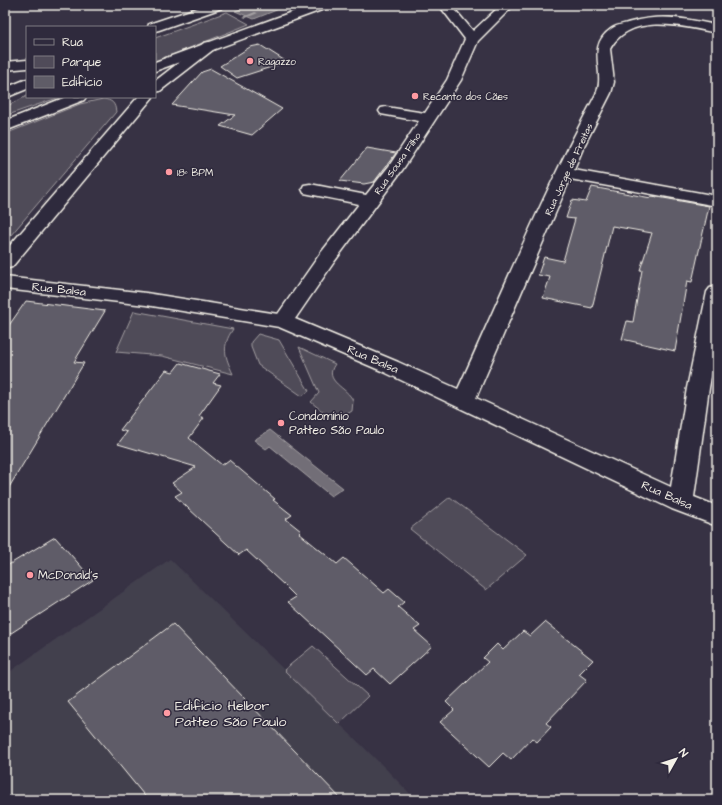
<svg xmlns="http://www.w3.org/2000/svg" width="722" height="805" viewBox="0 0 722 805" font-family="'Architects Daughter',sans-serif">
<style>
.built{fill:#433f4e}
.green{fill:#504b59;stroke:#a29ea0}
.water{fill:#726e77;stroke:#a6a2a4}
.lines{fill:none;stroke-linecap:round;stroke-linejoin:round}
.stream{fill:#a6a2a4;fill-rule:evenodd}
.building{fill:#5f5c67;stroke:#f4f1e8}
.minor-casing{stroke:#f4f1e8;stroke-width:3}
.primary-casing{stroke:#f4f1e8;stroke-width:3}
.trunk-casing{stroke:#f4f1e8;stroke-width:3}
.minor{fill:#2f2a3d;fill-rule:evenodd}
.primary{fill:#2f2a3d;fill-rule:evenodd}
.trunk{fill:#2f2a3d;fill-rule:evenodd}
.poi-dot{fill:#ff9aa2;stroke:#2f2a3d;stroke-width:1.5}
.labels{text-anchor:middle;stroke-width:3;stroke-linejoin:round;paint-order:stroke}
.far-poi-label{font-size:10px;fill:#f4f1e8;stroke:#2f2a3d;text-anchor:start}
.far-street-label{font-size:10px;fill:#f4f1e8;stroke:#2f2a3d}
.street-label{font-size:12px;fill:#f4f1e8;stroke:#2f2a3d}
.poi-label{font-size:12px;fill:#f4f1e8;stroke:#2f2a3d;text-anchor:start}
.near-poi-label{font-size:14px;fill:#f4f1e8;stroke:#2f2a3d;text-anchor:start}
</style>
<rect width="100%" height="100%" fill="#373244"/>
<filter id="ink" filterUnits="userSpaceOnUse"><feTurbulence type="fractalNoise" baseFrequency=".025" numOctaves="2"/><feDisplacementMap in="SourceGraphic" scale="8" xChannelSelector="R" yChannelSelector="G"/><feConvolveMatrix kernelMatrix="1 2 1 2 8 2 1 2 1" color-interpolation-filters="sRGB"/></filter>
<g filter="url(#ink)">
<!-- built -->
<path class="built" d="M170,559l215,209 31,32h-411v-125z"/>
<!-- green -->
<path class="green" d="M227,12l22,12 -94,38v-24z
M27,96v1h33l-55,19v-9z
M103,99c9,1 12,4 13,13l-111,130v-108l75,-30z
M134,311l99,18c-12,18 -8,27 0,45l-71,-18 -46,-4z
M258,334l21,6 30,51 -7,5 -44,-31 -7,-18v-5z
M299,347l36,17c-13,18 13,23 18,37 0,3 -1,7 -1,10l-10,6 -10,2 -21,-17 8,-9z
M450,497l77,58 -41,35 -76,-61z
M313,646l55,50 -29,28 -55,-54z"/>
<!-- water -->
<path class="water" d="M252,5h37l-35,14 -19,-8z
M270,430l73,58 -12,8 -61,-50 -4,3 -12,-9z"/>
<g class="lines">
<!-- stream -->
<path class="stream" d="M255,12l3,1 -12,5 -3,-1z"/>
</g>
<!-- building -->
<path class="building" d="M260,45l27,17 -50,16 -17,-12 30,-19z
M211,69l71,40 -30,26 -32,-9 15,-11 -63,-10 30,-33z
M367,148l29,5 -22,29 -10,2 -24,-3z
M592,187l59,11 1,-2 57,10 -17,76 -5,-1 -12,70 -53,-12 5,-18 6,1 9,-52h-2l12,-37 -40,-7 -20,82 -49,-10 7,-21 -12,-2 6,-18 19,4 12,-42 -9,-1 6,-18 14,2z
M26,301l79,10 -31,51 10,1 -79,131v-163z
M180,363l40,11 -7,9 8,2 -22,31 5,2 -15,20 33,27 7,-5 46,39 -2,1 19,15 -6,4 15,12 -2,2 38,31 7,-6 40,35 5,-4 15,13 -6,5 22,19 -6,4 18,16 -42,38 -16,-15 -7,6 -79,-73 8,-5 -12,-12 -38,-35 -7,5 -64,-59 7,-4 -10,-9 24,-16 -78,-23 9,-12 -7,-2 46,-60 7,2z
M55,537l38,43 -88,57v-70z
M545,622l48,38 -14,14 8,6 -41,43 5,4 -14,15 -5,-4 -21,22 -8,-7 -14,14 -49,-45 14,-12 -8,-8 42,-40 -5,-4 14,-14 6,6 20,-19 7,5z
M173,624l169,176h-194l-80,-98z"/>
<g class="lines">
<!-- minor casing -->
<g class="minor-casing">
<path id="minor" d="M439,5h12l22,26 28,-26h13l-36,36 -17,39 -58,89 -69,93 -39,57 103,43 60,27c45,-98 86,-198 137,-293 13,-23 -11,-48 16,-67 5,-4 13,-5 20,-7 32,-9 54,-3 86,3v8c-34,-7 -87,-21 -107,16l4,33 -3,11 -27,53 -10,24 143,26v10l-147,-27 -94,219 195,89 16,-99 20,-96 3,-4 7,-2v58l-8,44 -15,109 23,9v20l-45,-17 -288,-137 -105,-45 -133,-22 -141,-16v-12l141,16 132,21 42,-60 39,-50 -55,-11 -2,-4 2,-4 6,-1 56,11 23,-29 30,-45 -38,-7 -2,-3 2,-3 5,-1 39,6 22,-33 18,-41z
M27,60v8l-22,2v-8z"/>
</g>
<!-- primary casing -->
<g class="primary-casing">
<path id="primary" d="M206,5h18l-2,3 -63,22 -4,1v-4h-7l1,-3z
M311,5h18l-2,3 -172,63v-9z
M27,79v10l-22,9v-10z
M66,97h20l-2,3 -79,31v-10z"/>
</g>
<!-- trunk casing -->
<g class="trunk-casing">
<path id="trunk" d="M209,42l5,1 2,3 -2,3 -54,42 -5,1v-11l49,-38z
M138,97h15l-141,170 -7,2v-18z"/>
</g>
<!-- minor -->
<use href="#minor" class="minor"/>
<!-- primary -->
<use href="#primary" class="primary"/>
<!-- trunk -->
<use href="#trunk" class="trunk"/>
</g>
</g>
<!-- markers -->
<g class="poi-dot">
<circle cx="250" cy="61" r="4"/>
<circle cx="415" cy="96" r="4"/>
<circle cx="169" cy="172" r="4"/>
<circle cx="281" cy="423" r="4"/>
<circle cx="30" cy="575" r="4"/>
<circle cx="167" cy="713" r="4"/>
</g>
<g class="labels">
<!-- far-poi labels -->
<g class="far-poi-label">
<text x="258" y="65">Ragazzo</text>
<text x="423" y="100">Recanto dos Cães</text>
<text x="177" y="176">18º BPM</text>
</g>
<!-- far-street labels -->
<g class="far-street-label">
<text transform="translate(397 163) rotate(-55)" y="4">Rua Sousa Filho</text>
<text transform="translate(568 169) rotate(-65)" y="4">Rua Jorge de Freitas</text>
</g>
<!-- street labels -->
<g class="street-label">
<text transform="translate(59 289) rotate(6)" y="4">Rua Balsa</text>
<text transform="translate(373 359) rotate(23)" y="4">Rua Balsa</text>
<text transform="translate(667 495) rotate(24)" y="4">Rua Balsa</text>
</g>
<!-- poi labels -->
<g class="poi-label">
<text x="289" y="420">Condomínio<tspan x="289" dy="14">Patteo São Paulo</tspan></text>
<text x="38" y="579">McDonald's</text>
</g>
<!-- near-poi labels -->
<g class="near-poi-label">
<text x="175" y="710">Edifício Helbor<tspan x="175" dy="16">Patteo São Paulo</tspan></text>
</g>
</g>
<!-- margin -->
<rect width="722" height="805" fill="none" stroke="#2f2a3d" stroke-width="20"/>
<rect x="10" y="10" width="702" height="785" fill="none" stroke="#f4f1e8" stroke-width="1.5" filter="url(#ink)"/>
<!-- legend -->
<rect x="26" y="26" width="130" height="72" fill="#2f2a3d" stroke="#7e7a81"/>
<rect x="34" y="39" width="20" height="6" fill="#2f2a3d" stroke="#7e7a81"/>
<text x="62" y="46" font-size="12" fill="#f4f1e8">Rua</text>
<rect x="34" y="56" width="20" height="12" fill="#504b59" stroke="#7e7a81"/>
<text x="62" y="66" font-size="12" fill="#f4f1e8">Parque</text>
<rect x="34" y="76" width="20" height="12" fill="#5f5c67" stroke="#7e7a81"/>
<text x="62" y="86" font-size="12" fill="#f4f1e8">Edifício</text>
<!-- north arrow -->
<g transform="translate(676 759) rotate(51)" stroke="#2f2a3d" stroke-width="3" paint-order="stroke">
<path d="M0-3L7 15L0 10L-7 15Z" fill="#f4f1e8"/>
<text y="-6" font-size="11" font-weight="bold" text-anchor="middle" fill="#f4f1e8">N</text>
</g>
</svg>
